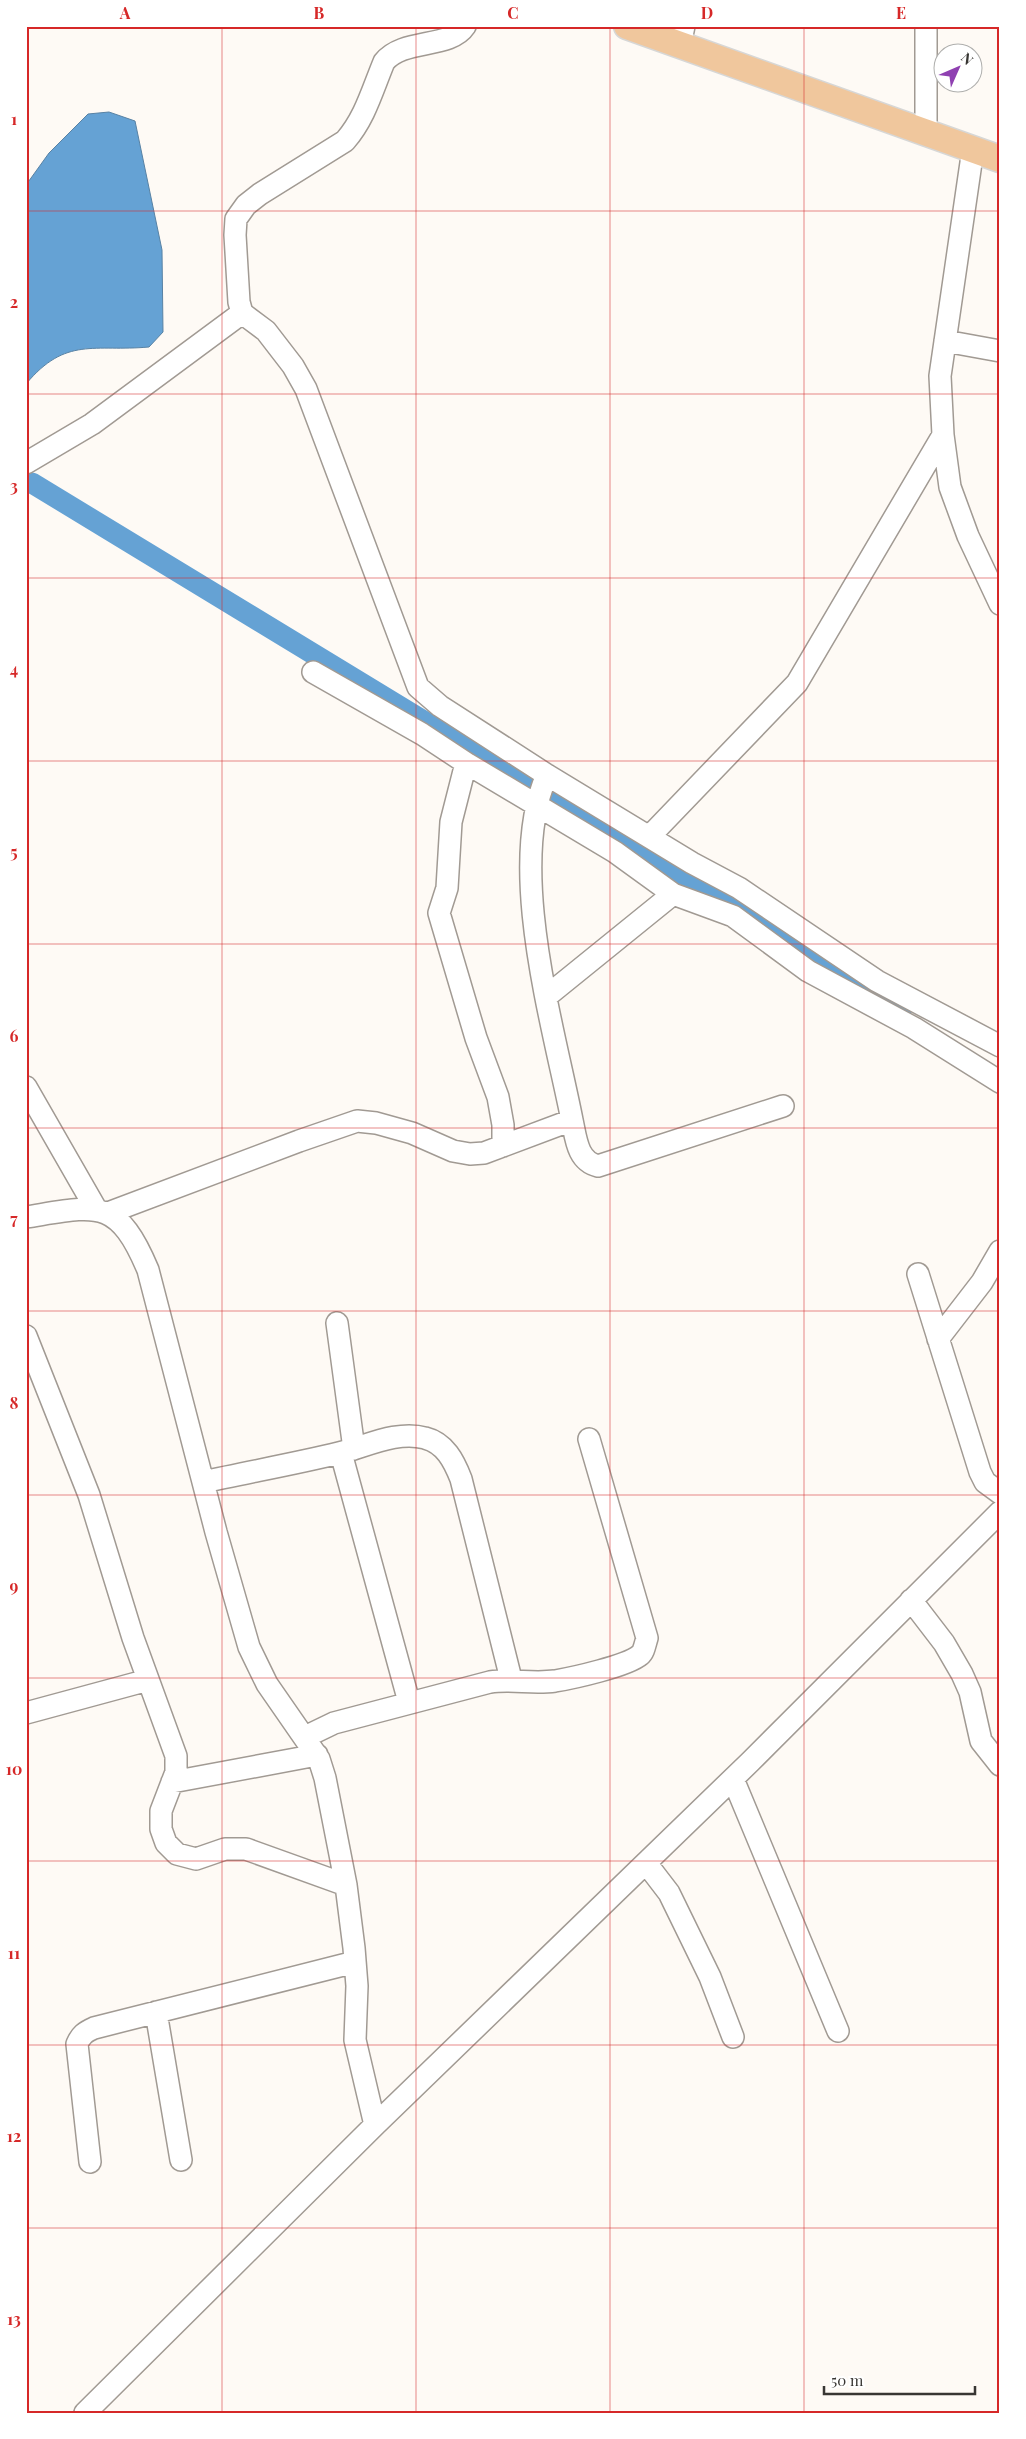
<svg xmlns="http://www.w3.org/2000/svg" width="1026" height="2439" viewBox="0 0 1026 2439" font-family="'Playfair Display',serif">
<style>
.water{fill:#65a2d4;stroke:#5882a4}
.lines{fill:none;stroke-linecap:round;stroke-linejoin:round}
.canal{stroke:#65a2d4;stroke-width:21}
.minor-casing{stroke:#a19a93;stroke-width:24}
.major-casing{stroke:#d7d7d6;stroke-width:29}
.minor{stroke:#fff;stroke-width:21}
.major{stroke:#f0c79d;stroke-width:26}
.grid{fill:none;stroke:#d62828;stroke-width:1;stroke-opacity:0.55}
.neatline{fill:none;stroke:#d62828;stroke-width:2}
.grid-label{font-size:16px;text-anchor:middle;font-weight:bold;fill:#d62828}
</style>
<rect width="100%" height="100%" fill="#fefaf5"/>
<!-- water -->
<path class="water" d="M109,112l26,9 27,129 1,82 -14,15c-55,5 -83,-11 -123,37v-199l23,-32 39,-39z"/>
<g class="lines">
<!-- canal -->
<path class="canal" d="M32,483l869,528"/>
<!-- minor casing -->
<g class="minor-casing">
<path id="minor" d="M465,26c-15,23 -62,12 -81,36 -12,29 -19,56 -39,79l-85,53 -14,11 -10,14 -1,16 4,67 3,11 24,18 27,35 13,23 112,298 22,19 107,69 145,88 47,25 138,93 123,65
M680,45l4,-19
M926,133v-107
M973,149l-33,227 3,59 7,52 18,49 32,68
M945,341l55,10
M26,463l66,-39 150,-111
M313,672l109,62 44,29 149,89 58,42 60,22 75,55 106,57 86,54
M466,763l-15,59 -4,66 -8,25 37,125 22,59 5,28v21
M649,837l148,-154 146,-248
M547,996l126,-102
M26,1087l70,122
M572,1120c4,18 5,41 26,46l185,-60
M108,1213l191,-72 58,-20 19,2 36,10 41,18 17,3 14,-1 88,-33c-19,-96 -66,-254 -25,-345
M26,1217c70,-11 91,-21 122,53l68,262 33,115 18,37 52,75 6,19 21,107 8,63 3,38 -2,54 20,85
M918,1274l62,198 5,10 15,11
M337,1323l17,126
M26,1336l63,159 44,143 43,118v16l-15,39v18l5,14 11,11 19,5 29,-10h21l100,36
M938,1339l44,-57 18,-31
M341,1453l68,249
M203,1482c45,-10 91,-18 136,-29 26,-6 58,-23 86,-15 20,5 29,23 36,41l50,200
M911,1600l33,43 18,31 8,18 11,49 19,24
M26,1713l122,-33
M305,1737l29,-14 156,-41c22,-3 43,2 65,-1 18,-3 72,-15 85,-26 4,-3 5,-11 7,-17l-58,-199
M733,1779l105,252
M172,1782l145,-27
M646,1863l23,30 41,84 23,60
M156,2012l25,148
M90,2162l-13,-118c4,-9 8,-12 17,-16l261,-66
M85,2413l290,-288 375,-363 250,-250"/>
</g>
<!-- major casing -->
<g class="major-casing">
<path id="major" d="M627,26l373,133"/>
</g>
<!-- minor -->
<use href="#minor" class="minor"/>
<!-- major -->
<use href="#major" class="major"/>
</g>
<!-- grid -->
<path class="grid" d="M222,26v2387M416,26v2387M610,26v2387M804,26v2387M26,211h974M26,394h974M26,578h974M26,761h974M26,944h974M26,1128h974M26,1311h974M26,1495h974M26,1678h974M26,1861h974M26,2045h974M26,2228h974"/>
<!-- border -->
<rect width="1026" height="2439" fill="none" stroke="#ffffff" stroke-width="55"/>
<!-- north arrow -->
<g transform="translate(958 68) rotate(45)"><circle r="24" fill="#ffffff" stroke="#afafad"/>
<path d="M0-4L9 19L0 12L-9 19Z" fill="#8f40b1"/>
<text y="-8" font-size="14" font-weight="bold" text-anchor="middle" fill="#383633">N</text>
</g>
<!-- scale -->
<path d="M824 2386v8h151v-8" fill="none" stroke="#383633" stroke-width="2.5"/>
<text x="831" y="2386" font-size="15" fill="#383633" stroke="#ffffff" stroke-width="4" paint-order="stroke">50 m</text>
<rect x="28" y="28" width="970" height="2384" class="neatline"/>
<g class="grid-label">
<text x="125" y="19">A</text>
<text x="319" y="19">B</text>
<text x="513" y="19">C</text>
<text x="707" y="19">D</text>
<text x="901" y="19">E</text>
<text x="14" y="125">1</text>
<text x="14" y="308">2</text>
<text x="14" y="492">3</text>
<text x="14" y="675">4</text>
<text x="14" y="858">5</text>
<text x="14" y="1042">6</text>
<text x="14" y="1225">7</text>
<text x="14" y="1409">8</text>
<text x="14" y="1592">9</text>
<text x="14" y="1775">10</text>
<text x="14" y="1959">11</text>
<text x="14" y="2142">12</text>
<text x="14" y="2325">13</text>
</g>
</svg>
